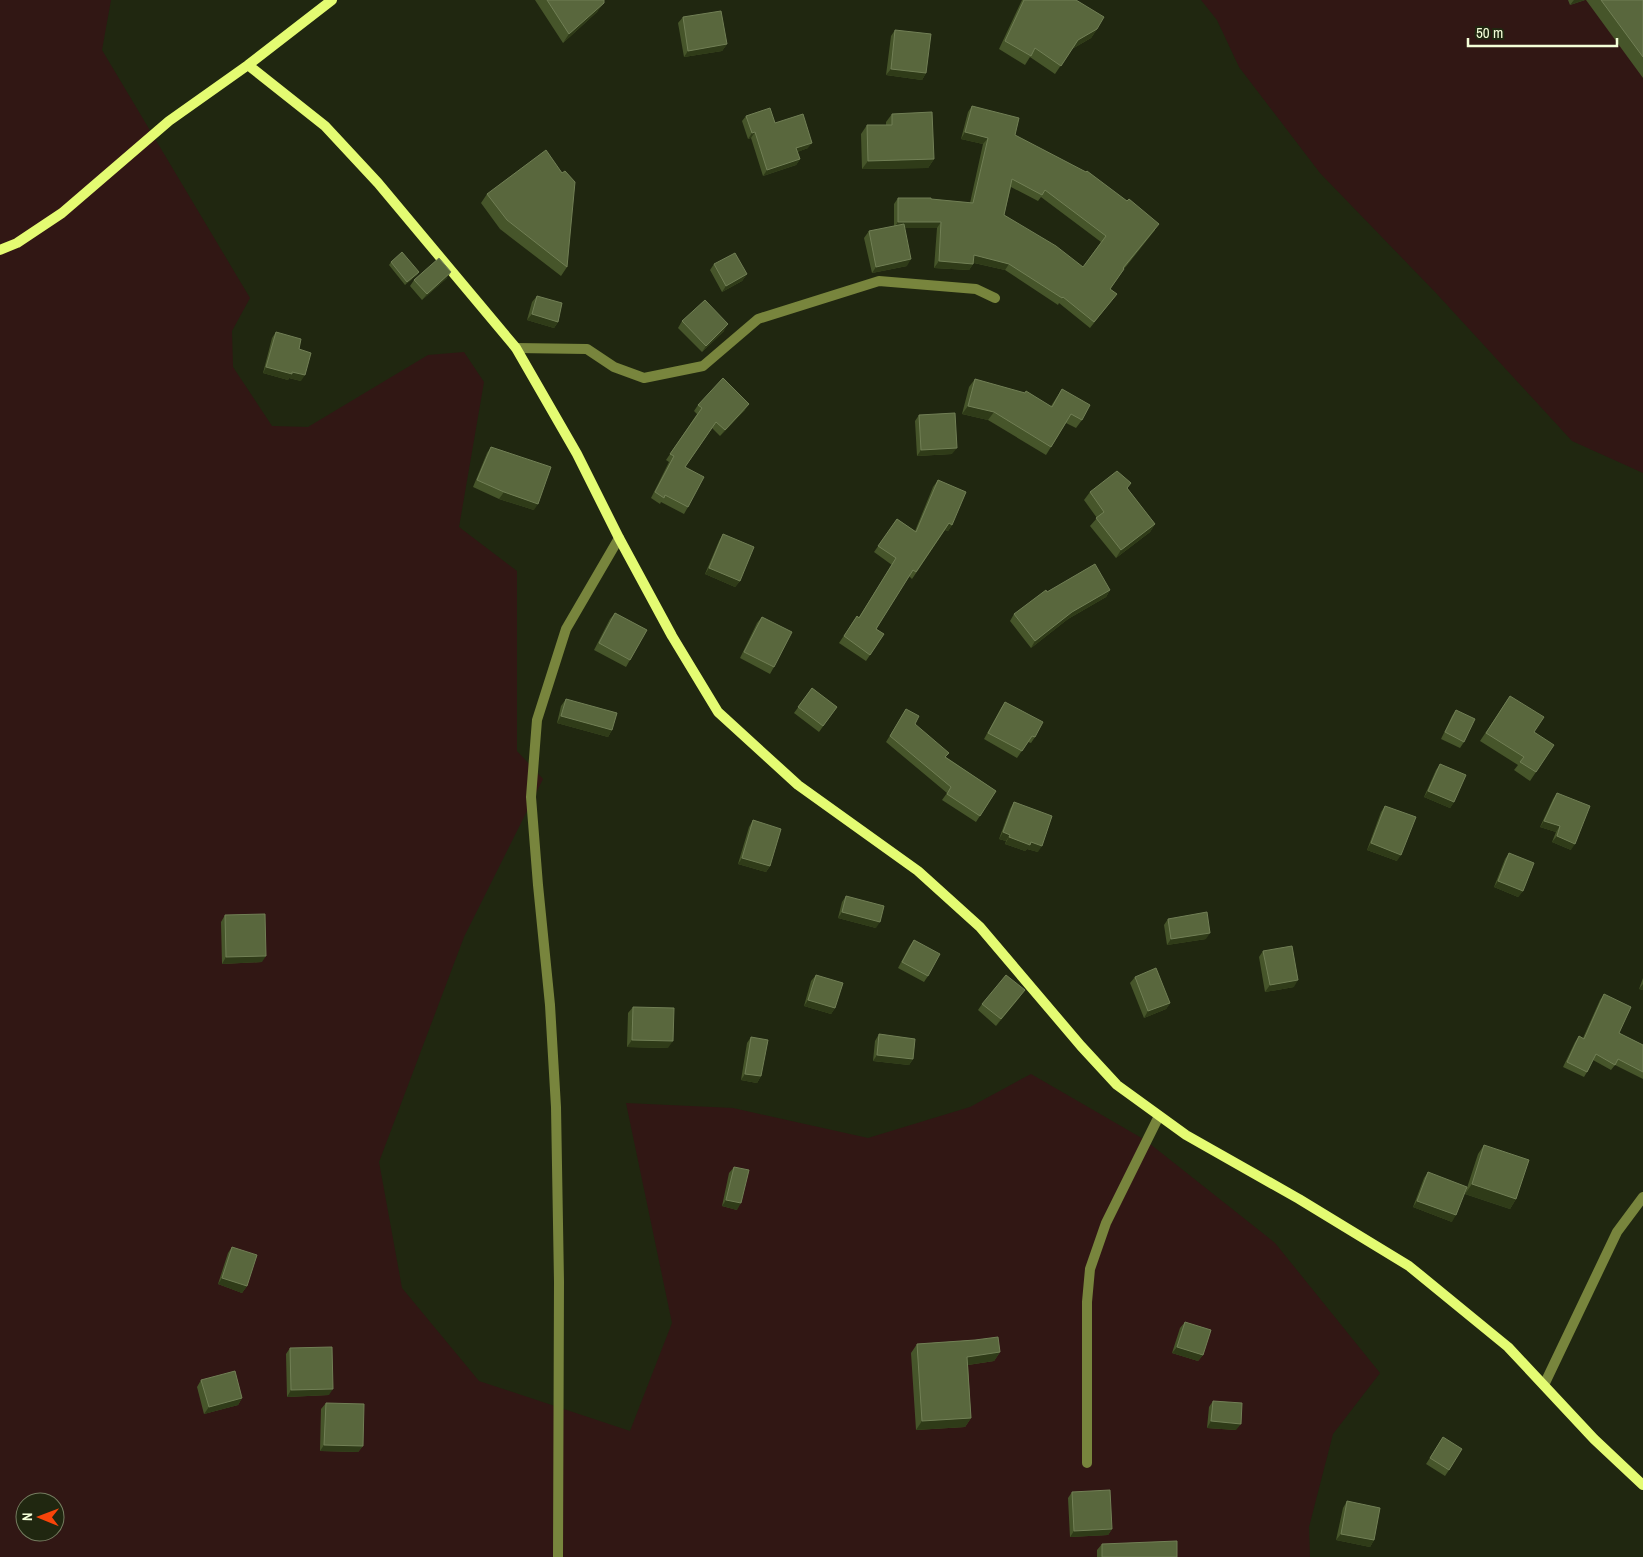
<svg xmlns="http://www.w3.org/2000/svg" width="1643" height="1557" viewBox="0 0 1643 1557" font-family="'Archivo Narrow',sans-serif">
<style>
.green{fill:#311714;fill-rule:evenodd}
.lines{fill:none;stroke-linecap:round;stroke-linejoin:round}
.street{stroke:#78853d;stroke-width:10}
.secondary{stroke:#e4fb72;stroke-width:10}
.wall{fill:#46552a;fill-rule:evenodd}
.shaded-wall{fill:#2f3b18}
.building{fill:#59673d;stroke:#717f55;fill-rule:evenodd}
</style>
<rect width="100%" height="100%" fill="#202710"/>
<!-- green -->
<path class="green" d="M0,0h111l-9,50 148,248 -18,33 1,36 39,59 36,1 120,-72 36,-3 20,30 -25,145 58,44v180l26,28 -79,158 -85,225 23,126 77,93 151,50 42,-108 -46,-220 107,5 135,30 102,-31 61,-33 114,66 130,103 105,130 -47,61 -24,93 1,30h-1310zM25,1502h30v30h-30z
M1201,0h442v473l-71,-32 -136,-148 -116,-120 -81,-106 -22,-47z"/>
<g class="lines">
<!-- street -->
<path class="street" d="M516,348l71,1 27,18 30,11 59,-12 55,-47 121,-38 97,8 19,9
M1544,1385l73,-153 26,-35
M1087,1463v-161l3,-33 16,-46 53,-107
M558,1557l1,-275 -3,-175 -6,-102 -12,-120 -7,-88 6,-77 29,-91 53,-91"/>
<!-- secondary -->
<path class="secondary" d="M248,65l77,61 53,57 138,165 61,106 42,84 53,98 46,76 80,73 120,86 62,56 101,119 36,39 69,50 113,64 110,67 99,81 86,92 49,46
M0,250l17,-7 45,-30 107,-92 79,-56 84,-65"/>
</g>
<!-- wall -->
<path class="wall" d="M535,0h69l-7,12 -34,31z
M1022,0h54l21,29 -6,9 -19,11 -17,25 -25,-17 -5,8 -26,-16z
M1568,0h17l-15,5z
M1586,0h57v78z
M683,17l44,27 -5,7 -38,6 -6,-34z
M895,30l31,43 -4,7 -36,-5 5,-39z
M972,106l183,124 -31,39 -14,20 7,5 -27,34 -31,-25 -1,2 -53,-35 -31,-7 -1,1 -4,6 -35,-2 3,-40h-32l2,38 -35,7 -8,-35 5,-7 25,-5v-22l4,-6 72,5 13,-59 -22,-5 7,-27zM1011,187l27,14 3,-4 60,45 -18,25 -79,-52z
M892,114l42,45 -6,9 -66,1 -1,-35 6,-9h19v-3z
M746,116l29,7 33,25 -11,4 3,7 -4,6 -33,11 -12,-38 -3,1 -6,-18z
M562,173l5,94 -6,9 -61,-47 -19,-26 6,-9z
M391,262l28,10 -2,3 -12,10 -16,-20z
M714,264l33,10 -5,7 -20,11 -12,-22z
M447,278l-25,22 -12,-14 4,-6z
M537,296l21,26 -4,6 -27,-8 5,-18z
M682,321l42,10 -22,21 -24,-24z
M276,332l23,17 2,32 -12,-3 -1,2 -25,-7 9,-35z
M975,379l76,27 11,-17 20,31 -6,8 -10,-5 -20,32 -58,-35 -26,-6 7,-27z
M698,405l47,5 -25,26 -8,-8 -27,39 3,40 -4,7 -23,-12 -1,2 -9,-6 18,-36 -3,-2 31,-46 -3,-3z
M919,415l33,39 -35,2 -2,-35z
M491,447l43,63 -35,-11 -26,-12 14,-34z
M938,480l14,45 -4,6 -3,-1 -33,49 -3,-3 -33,53 8,5 -18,27 -27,-18 18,-27 2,1 33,-52 -18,-13 23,-33 18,12 18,-44z
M1127,488l28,36 -5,8 -34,26 -26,-32 7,-8 -13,-18 6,-8z
M723,534l17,47 -5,6 -30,-13 14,-33z
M1110,590l-4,7 -38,22 -37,29 -21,-27 4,-7 33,-22z
M615,613l15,47 -4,7 -32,-17 16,-31z
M762,617l12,50 -4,7 -30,-16 17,-35z
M812,688l25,19 -18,25 -25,-19z
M1510,696l24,36 2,40 -6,9 -16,-11 4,-5 -38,-24z
M566,699l46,31 -4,7 -51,-14 4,-17z
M1005,702l30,35 -4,6 -3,-1 -11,16 -33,-19 17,-31z
M906,709l9,15 31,33 50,34 -20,31 -34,-22 5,-7 -61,-51z
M1456,710l8,32 -4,6 -19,-9 11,-23z
M1440,764l14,38 -4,6 -26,-11 12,-27z
M1557,793l14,57 -19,-8 4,-10 -16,-5 13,-28z
M1014,802l24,50 -11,-3 -2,2 -20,-7 1,-3 -7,-2 11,-30z
M1385,806l12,55 -30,-11 14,-38z
M753,820l17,46 -4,6 -28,-8 11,-37z
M1509,853l14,38 -5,6 -24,-10 11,-28z
M846,896l30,32 -38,-10 4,-16z
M225,915l37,47 -40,2 -1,-42z
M1168,919l38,20 -39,6 -3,-20z
M914,940l14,36 -4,6 -26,-14 11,-21z
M1263,951l31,36 -29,5 -6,-35z
M816,975l19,33 -4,6 -27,-8 7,-25z
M1135,977l35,26 -4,6 -22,9 -14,-35z
M1643,978v12l-4,-1z
M1604,994l15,39 24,12v34l-28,-14 -4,5 -18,-10 -6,12 -3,5 -21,-10 12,-25 4,-6 4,2 17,-38z
M1020,997l-24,29 -18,-16 4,-6z
M633,1007l35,41 -41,-1 1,-34z
M879,1034l34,25 -4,6 -36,-4 2,-20z
M751,1037l10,39 -4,7 -16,-3 6,-37z
M1484,1145l32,54 -6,10 -45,-15 13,-40z
M734,1167l3,43 -15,-4 7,-33z
M1428,1172l24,50 -39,-15 11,-29z
M232,1247l15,39 -5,7 -24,-9 10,-31z
M1185,1322l18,33 -5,6 -26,-8 8,-25z
M975,1340l25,12 -6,9 -26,4 3,53 -6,9 -49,3 -5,-77 6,-9z
M290,1348l39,47 -42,2 -1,-43z
M201,1380l41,18 -4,7 -34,9 -7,-27z
M1213,1401l23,29 -29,-2 2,-21z
M326,1403l37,43 -5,6 -38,-1 1,-42z
M1443,1437l6,33 -4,6 -19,-12z
M1072,1492l40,37 -4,6 -38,2 -2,-39z
M1347,1501l27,39 -4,7 -34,-7 7,-32z
M1102,1544l75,13h-80v-7z"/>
<!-- shaded-wall -->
<path class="shaded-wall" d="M1574,0h11l-15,5z
M604,3l-7,9 -34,31 6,-9z
M1097,29l-6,9 -19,11 6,-9z
M727,44l-5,7 -38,6 4,-6z
M891,69l35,4 -4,7 -36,-5z
M755,132l-4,6 -3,1 4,-6z
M965,132l23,6 -5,6 -22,-5z
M812,143l-4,5 -16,6 4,-6z
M800,159l-4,6 -33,11 4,-6z
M934,159l-6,9 -66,1 6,-8z
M898,222h43l-4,6h-43z
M974,255l35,9 -4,6 -35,-8z
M911,259l-4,7 -35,7 4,-6z
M939,261l34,3 -4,6 -35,-2z
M419,272l-2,3 -12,10 2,-3z
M451,272l-4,6 -25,22 5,-6z
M747,274l-5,7 -20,11 4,-6z
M532,314l26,8 -4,6 -27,-8z
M728,324l-4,7 -22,21 4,-6z
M266,367l26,5 13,3 -4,6 -12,-3 -1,2 -25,-7z
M749,404l-4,6 -25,26 5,-6z
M968,406l26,6 -6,8 -26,-6z
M957,448l-5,6 -35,2 4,-6z
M504,492l34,12 -4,6 -35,-11z
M949,523l3,2 -4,6 -3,-1z
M1155,524l-5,8 -34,26 5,-8z
M709,568l31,13 -5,6 -30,-13z
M1110,590l-4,7 -38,22 -37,29 4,-7 37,-29z
M561,716l51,14 -4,7 -51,-14z
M1428,791l26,11 -4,6 -26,-11z
M1544,821l16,5 -4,6 -16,-5z
M1003,832l7,3 -4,6 -7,-2z
M1557,836l18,8 -4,6 -19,-8z
M1009,837l22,5 11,4 -4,6 -11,-3 -2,2 -20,-7z
M1371,843l30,12 -4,6 -30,-11z
M742,858l28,8 -4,6 -28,-8z
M1498,881l25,10 -5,6 -24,-10z
M842,912l38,10 -4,6 -38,-10z
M1210,933l-4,6 -39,6 4,-6z
M266,956l-4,6 -40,2 4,-7z
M1298,980l-4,7 -29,5 5,-7z
M1643,984v6l-4,-1z
M1025,990l-5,7 -24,29 5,-7z
M808,1000l27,8 -4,6 -27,-8z
M1170,1003l-4,6 -22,9 4,-7z
M632,1040l41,1 -5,7 -41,-1z
M877,1055l36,4 -4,6 -36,-4z
M745,1074l16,2 -4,7 -16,-3z
M1472,1184l44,15 -6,10 -45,-15z
M726,1200l15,3 -4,7 -15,-4z
M1417,1201l39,14 -4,7 -39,-15z
M222,1278l25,8 -5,7 -24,-9z
M1177,1347l26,8 -5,6 -26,-8z
M1000,1352l-6,9 -33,5 6,-9z
M333,1389l-4,6 -42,2 4,-7z
M242,1398l-4,7 -34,9 5,-7z
M971,1418l-6,9 -49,3 6,-9z
M1211,1421l30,3 -5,6 -29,-2z
M324,1445l39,1 -5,6 -38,-1z
M1112,1529l-4,6 -38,2 4,-6z
M1341,1534l33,6 -4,7 -34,-7z"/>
<!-- building -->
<path class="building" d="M547,0h57v3l-35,31z
M1024,0h52l28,17 -7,12 -19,11 -17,26 -26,-18 -4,8 -26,-15z
M1601,0h42v57z
M721,11l6,33 -39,7 -5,-34z
M895,30l36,4 -5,39 -35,-4z
M972,106l47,12 -4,17 71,37 1,-1 40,30 2,-2 30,25 -36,44 1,1 -14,20 7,5 -23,28 -31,-25 -1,1 -53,-34 -35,-9 -1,9 -34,-3 2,-39h-43v-24h33v1l42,4 15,-65 -23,-6zM1012,179l30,16 3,-5 61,46 -23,31 -27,-21 -52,-31z
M770,108l5,15 28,-9 9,29 -16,5 4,11 -33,11 -12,-38 -3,1 -6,-17z
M932,112l2,47 -66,2 -1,-36h25v-11z
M546,150l16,23 3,-2 10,11 -8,85 -60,-47 -20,-26z
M904,224l7,35 -35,8 -7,-36z
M402,252l17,20 -12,10 -16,-20z
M735,253l12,21 -21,12 -12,-22z
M439,258l12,14 -24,22 -13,-14z
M537,296l25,7 -4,19 -26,-8z
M705,300l23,24 -22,22 -24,-25z
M276,332l25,7 -2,10 12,4 -6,22 -13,-3v2l-26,-7z
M723,378l26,26 -24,26 -9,-8 -31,45 19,10 -16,30 -23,-12 -1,3 -9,-6 19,-36 -4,-2 32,-46 -4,-3z
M975,379l50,14 1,-2 26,16 10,-18 28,16 -8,15 -11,-6 -20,33 -57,-35 -26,-6z
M955,413l2,35 -36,2 -2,-35z
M491,447l60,20 -13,37 -34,-12 -27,-12z
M1117,471l14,12 -4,5 28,36 -34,26 -25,-32 8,-6 -14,-20z
M938,480l28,12 -14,33 -3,-2 -33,49 -3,-2 -37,59 8,5 -14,21 -26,-19 13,-20 2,2 37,-60 -18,-12 19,-27 19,13z
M723,534l31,13 -14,34 -31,-13z
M1095,564l15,26 -38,22 -37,29 -21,-27 32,-24 1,2z
M615,613l32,17 -17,30 -31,-17z
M762,617l30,15 -18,35 -30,-15z
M812,688l25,19 -14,19 -25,-19z
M1510,696l34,21 -10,15 20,13 -18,27 -16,-10 4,-5 -38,-24z
M566,699l51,14 -5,17 -51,-14z
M1005,702l38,20 -8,15 -3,-1 -10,15 -34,-18z
M906,709l13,7 -4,8 34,29 -4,4 51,34 -16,25 -33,-22 4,-7 -61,-51z
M1456,710l19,9 -11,23 -19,-10z
M1440,764l26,11 -12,27 -26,-11z
M1557,793l33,13 -15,38 -18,-8 3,-10 -16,-5z
M1014,802l38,14 -10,30 -11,-4 -1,3 -21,-8 1,-2 -7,-3z
M1385,806l31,11 -15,38 -30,-12z
M753,820l28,9 -11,37 -28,-8z
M1509,853l25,10 -11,28 -25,-10z
M846,896l38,10 -4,16 -38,-10z
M1207,912l3,21 -39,6 -3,-20z
M265,914l1,42 -40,1 -1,-42z
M914,940l26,14 -12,22 -26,-14z
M1292,946l6,34 -28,5 -7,-34z
M1156,968l14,35 -22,8 -13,-34z
M816,975l27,8 -8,25 -27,-8z
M1006,975l19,15 -24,29 -19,-15z
M1604,994l27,13 -12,26 24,12v27l-25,-13 -3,6 -19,-11 -9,18 -20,-10 12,-26 5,3z
M633,1007l41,1 -1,33 -41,-1z
M879,1034l36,5 -2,20 -36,-4z
M751,1037l17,3 -7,36 -16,-2z
M1484,1145l45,15 -13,39 -44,-15z
M734,1167l15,3 -8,33 -15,-3z
M1428,1172l39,15 -11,28 -39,-14z
M232,1247l25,8 -10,31 -25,-8z
M1185,1322l26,8 -8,25 -26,-8z
M998,1337l2,15 -33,5 4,61 -49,3 -5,-77 58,-4z
M332,1347l1,42 -42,1 -1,-42z
M235,1371l7,27 -33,9 -8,-27z
M1213,1401l29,2 -1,21 -30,-3z
M326,1403l38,1 -1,42 -39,-1z
M1443,1437l19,12 -13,21 -19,-12z
M1110,1490l2,39 -38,2 -2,-39z
M1347,1501l33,7 -6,32 -33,-6z
M1177,1541v16h-75v-13z"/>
<!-- north arrow -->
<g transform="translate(40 1517) rotate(271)"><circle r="24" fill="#202710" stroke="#757d60"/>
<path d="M0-4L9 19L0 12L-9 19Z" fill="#f8440a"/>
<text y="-8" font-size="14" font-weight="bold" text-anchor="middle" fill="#f4fed8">N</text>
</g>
<!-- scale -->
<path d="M1468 38v8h149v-8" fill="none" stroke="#f4fed8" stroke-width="2.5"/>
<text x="1476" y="38" font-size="15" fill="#f4fed8" stroke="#202710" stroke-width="4" paint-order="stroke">50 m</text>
</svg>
